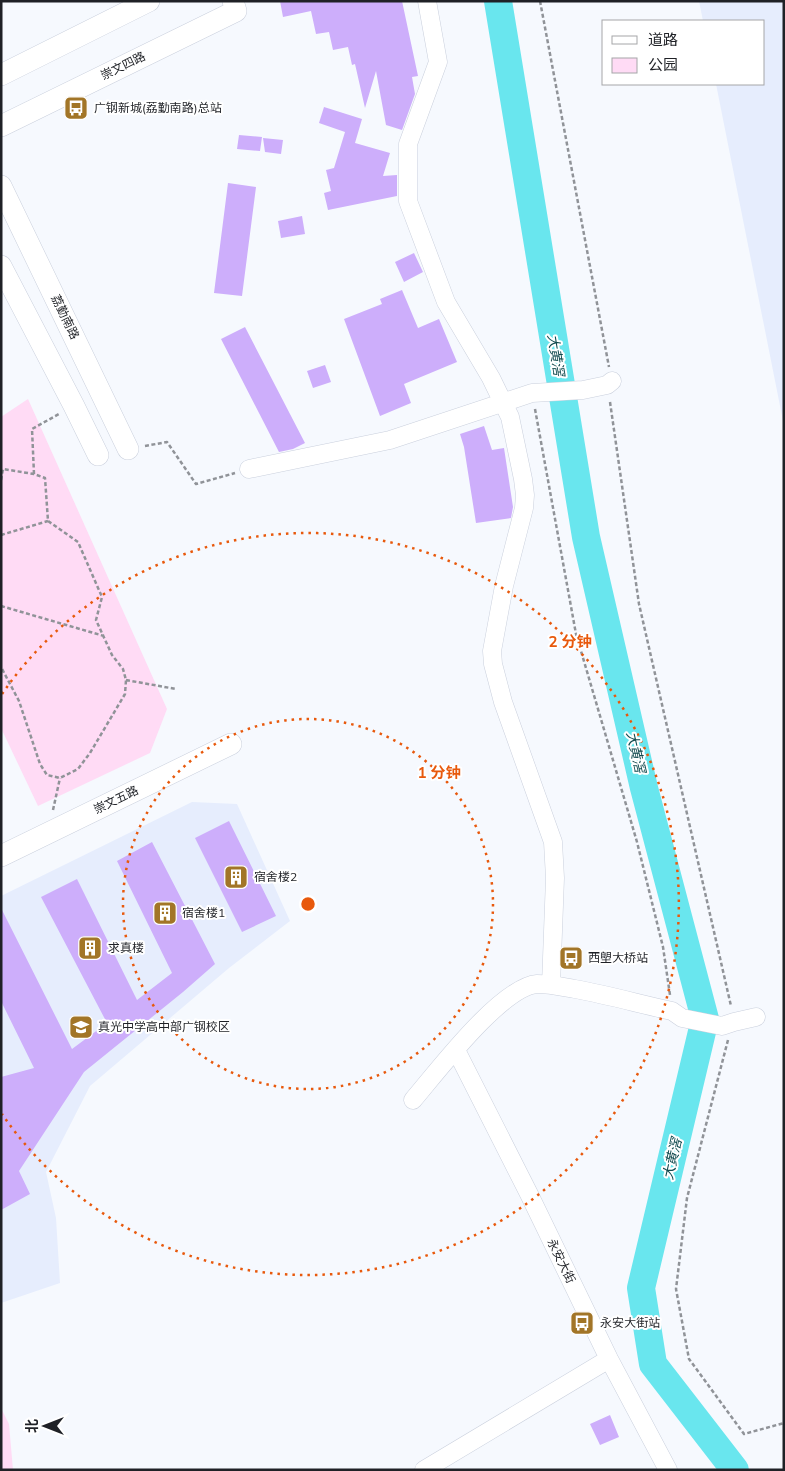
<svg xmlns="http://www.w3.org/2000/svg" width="785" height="1471" viewBox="0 0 785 1471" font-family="Mulish,'Noto Sans SC',sans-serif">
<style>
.built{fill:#e6edfd}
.green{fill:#ffdbf5}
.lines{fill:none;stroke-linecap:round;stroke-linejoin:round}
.river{stroke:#69e6ee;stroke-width:28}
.building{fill:#cdaefb}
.minor-casing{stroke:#cad0dd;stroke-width:19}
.tertiary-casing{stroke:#cad0dd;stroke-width:22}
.path{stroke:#909398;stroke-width:2.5;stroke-dasharray:4 2.5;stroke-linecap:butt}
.minor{stroke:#fff;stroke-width:18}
.tertiary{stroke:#fff;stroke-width:21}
.ring{fill:none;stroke:#e8590c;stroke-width:2.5;stroke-dasharray:2.5 5}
.labels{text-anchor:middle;stroke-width:4;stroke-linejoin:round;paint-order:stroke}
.street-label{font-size:12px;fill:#1f2126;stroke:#fff}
.poi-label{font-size:12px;fill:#1f2126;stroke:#fff;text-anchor:start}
.water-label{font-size:14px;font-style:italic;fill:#114a4e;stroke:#fff}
.centre{fill:#e8590c;stroke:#fff;stroke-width:2.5}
.ring-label{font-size:15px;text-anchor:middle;font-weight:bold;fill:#e8590c;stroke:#fff;stroke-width:4;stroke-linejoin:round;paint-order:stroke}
</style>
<rect width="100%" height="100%" fill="#f6f9fe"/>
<!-- built -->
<path class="built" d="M699,1h85v425l-68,-342h48v-63h-61z
M192,802l45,2 53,117 -61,47 -139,118 -44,86 10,46 4,65 -59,20v-407z"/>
<!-- green -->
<path class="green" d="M28,399l139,310 -17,44 -112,53 -37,-78v-311z
M1,1408l8,16 4,46h-12z"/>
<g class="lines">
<!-- river -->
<path class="river" d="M498,1l88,536 58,251 61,231 -64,269 12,76 82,106"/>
</g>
<!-- building -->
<path class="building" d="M280,1h122l16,75 -6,1 3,17 -13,36 -16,-5 -10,-54 -11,37 -10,-44 -3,1 -4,-18 -15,3 -4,-18 -13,2 -5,-23 -28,6z
M324,107l38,12 -7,24 35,10 -7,23 14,-1v21l-69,14 -4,-17 7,-2 -5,-21 8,-2 11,-36 -26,-9z
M239,135l23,2 -2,14 -23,-2z
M263,138l20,2 -2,14 -16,-2z
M228,183l28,4 -14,109 -28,-3z
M302,216l3,18 -24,4 -3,-17z
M414,253l9,19 -19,10 -9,-20z
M402,290l16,38 21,-9 18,43 -53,22 7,19 -31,13 -36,-97 38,-15 -2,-5z
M245,327l60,116 -12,6 -14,3 -58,-113z
M325,365l6,17 -18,6 -6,-17z
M484,426l8,24 12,-2 9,59 -2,11 -35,5 -12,-76 -4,-13z
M229,821l47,95 -34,16 -47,-94z
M152,842l63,122 -32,28 -99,80 -65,99 11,23 -29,16v-133l33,-9 -33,-67v-93l71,141 35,-26 -66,-126 36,-18 60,121 35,-27 -55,-112z
M610,1415l9,22 -19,8 -10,-21z"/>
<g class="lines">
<!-- minor casing -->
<g class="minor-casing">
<path id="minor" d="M427,1l11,61 -30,82v57l38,101 45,76 19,39 13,62 2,16 -1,13 -20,78 -12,65 1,13 10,38 50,140 2,36 -4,107
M249,469l141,-29 142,-47 51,-3 24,-5 5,-4
M456,1050l73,144 80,165 59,111
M413,1100c24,-28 88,-113 124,-116 13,0 26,3 38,5 33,6 65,15 97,22l10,7 40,8 12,-4 22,-5
M424,1470l185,-111"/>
</g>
<!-- tertiary casing -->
<g class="tertiary-casing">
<path id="tertiary" d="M1,75l148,-74
M1,126l235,-115 -3,-10
M1,186l127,263
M1,266l73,140 24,49
M1,856l230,-112"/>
</g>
<!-- path -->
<path class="path" d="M540,1l69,366
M610,402l29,202 92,402
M535,409l41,225 61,208 26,105 7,48
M145,446l22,-4 29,42 39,-11
M34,474l-2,-45 27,-15
M1,480l2,-11 31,5 11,4 3,43 30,21 24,55 -6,23 16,35 11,14 3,11 -1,14 -35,59 -12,16 -18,9 -13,-3 -7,-11 -21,-63 -18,-34
M1,535l47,-14
M1,606l103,30
M126,680l50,9
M53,810l7,-32
M728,1040l-41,158 -11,91 13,70 55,75 40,-11"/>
<!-- minor -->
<use href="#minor" class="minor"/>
<!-- tertiary -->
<use href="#tertiary" class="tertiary"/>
</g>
<!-- distance rings -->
<g class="ring">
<circle cx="308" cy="904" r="185"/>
<path d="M2 694A371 371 0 1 1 2 1114"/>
</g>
<!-- icons -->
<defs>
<g id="bus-square" transform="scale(1.25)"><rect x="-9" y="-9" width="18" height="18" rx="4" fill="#a27527" stroke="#fff"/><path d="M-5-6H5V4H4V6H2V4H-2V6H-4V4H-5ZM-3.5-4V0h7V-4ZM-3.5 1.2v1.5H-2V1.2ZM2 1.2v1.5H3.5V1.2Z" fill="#fff"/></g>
<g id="building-square" transform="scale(1.25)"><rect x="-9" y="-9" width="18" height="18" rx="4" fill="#a27527" stroke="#fff"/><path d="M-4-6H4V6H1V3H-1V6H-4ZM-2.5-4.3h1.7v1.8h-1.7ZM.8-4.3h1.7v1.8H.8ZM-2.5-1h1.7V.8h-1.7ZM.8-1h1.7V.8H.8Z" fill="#fff"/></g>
<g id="school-square" transform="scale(1.25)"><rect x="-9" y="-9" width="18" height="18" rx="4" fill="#a27527" stroke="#fff"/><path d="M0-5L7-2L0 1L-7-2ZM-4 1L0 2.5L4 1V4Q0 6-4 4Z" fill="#fff"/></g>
</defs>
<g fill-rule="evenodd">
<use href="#bus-square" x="76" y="108"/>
<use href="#building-square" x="236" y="877"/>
<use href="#building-square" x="165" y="913"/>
<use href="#building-square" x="90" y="948"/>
<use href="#bus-square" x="571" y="958"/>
<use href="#school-square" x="81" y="1027"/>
<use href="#bus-square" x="582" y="1323"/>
</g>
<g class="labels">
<!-- street labels -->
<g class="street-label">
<text transform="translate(123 66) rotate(-26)" y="4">崇文四路</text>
<text transform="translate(65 317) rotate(64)" y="4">荔勤南路</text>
<text transform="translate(116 800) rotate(-26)" y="4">崇文五路</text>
<text transform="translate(561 1261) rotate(64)" y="4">永安大街</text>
</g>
<!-- poi labels -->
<g class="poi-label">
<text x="94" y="112">广钢新城(荔勤南路)总站</text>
<text x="254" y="881">宿舍楼2</text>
<text x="182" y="917">宿舍楼1</text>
<text x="108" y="952">求真楼</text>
<text x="588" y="962">西塱大桥站</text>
<text x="98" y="1031">真光中学高中部广钢校区</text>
<text x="600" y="1327">永安大街站</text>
</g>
<!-- water labels -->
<g class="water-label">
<text transform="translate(556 355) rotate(81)" y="5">大黄滘</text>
<text transform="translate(636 752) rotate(77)" y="5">大黄滘</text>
<text transform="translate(672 1159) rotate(-77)" y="5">大黄滘</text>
</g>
</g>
<circle cx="308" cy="904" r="8" class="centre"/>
<g class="ring-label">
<text x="570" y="647">2 分钟</text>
<text x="439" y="778">1 分钟</text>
</g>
<!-- border -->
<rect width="785" height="1471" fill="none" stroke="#1f2126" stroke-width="5"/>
<!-- legend -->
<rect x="602" y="20" width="162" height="65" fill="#ffffff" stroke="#a5a6a8"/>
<rect x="612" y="36" width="25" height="8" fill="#ffffff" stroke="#a5a6a8"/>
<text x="648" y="45" font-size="15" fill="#1f2126">道路</text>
<rect x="612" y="58" width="25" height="15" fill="#ffdbf5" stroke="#a5a6a8"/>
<text x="648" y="70" font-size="15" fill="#1f2126">公园</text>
<!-- north arrow -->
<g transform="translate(45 1426) rotate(270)" stroke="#ffffff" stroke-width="4" paint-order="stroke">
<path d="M0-4L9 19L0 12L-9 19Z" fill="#1f2126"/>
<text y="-8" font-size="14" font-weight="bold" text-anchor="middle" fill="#1f2126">北</text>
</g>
</svg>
